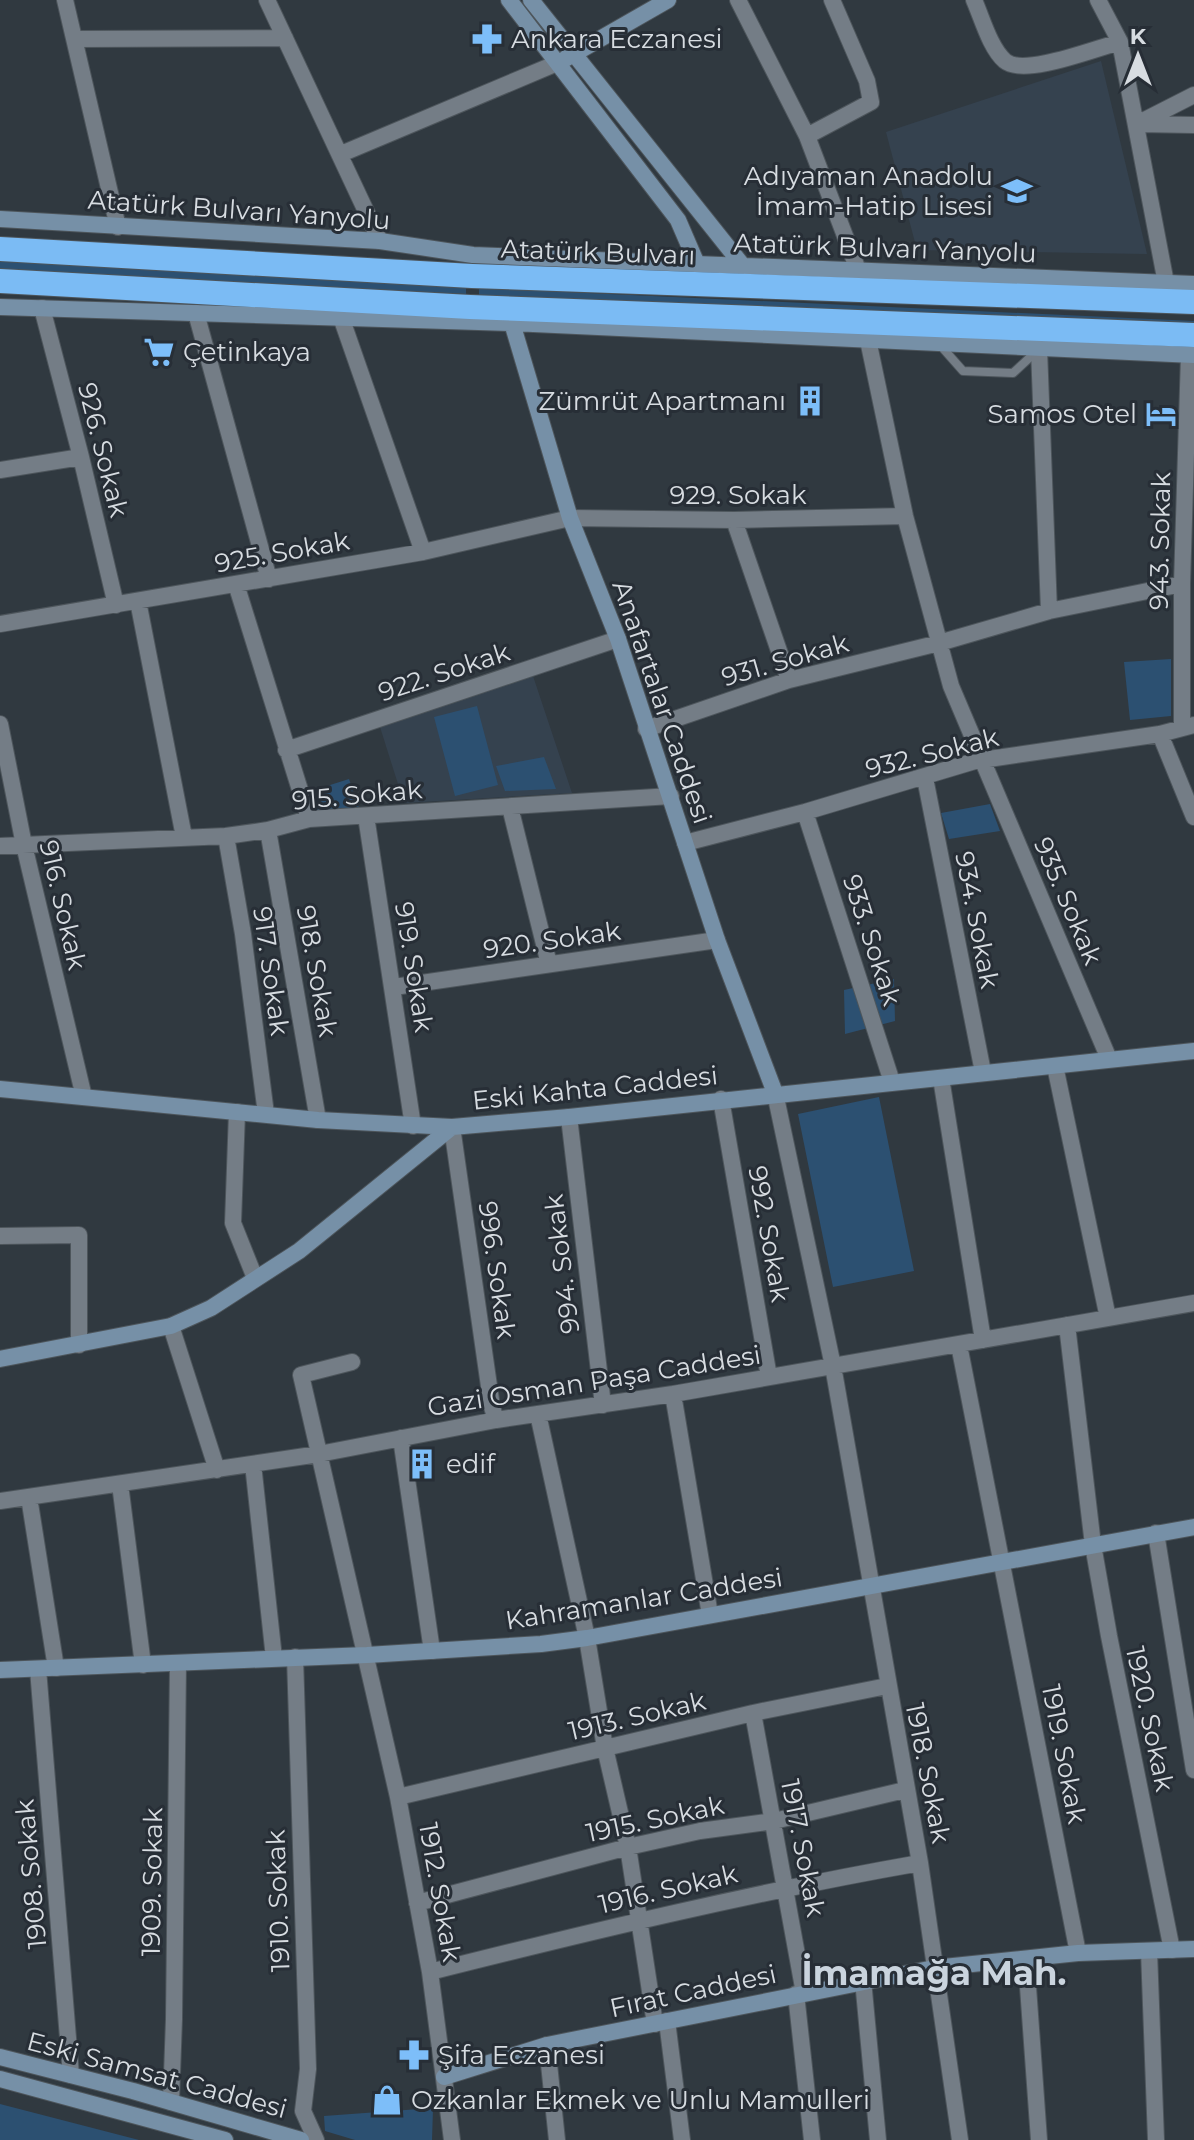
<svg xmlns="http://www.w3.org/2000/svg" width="1194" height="2140" viewBox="0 0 1194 2140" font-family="Montserrat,sans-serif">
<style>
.built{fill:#35424f}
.green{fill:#2c5071}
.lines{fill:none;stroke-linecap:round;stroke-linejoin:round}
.lane-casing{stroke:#4d555b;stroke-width:10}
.street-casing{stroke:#4d555b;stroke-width:18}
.secondary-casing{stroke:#4d555b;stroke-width:18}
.highway-casing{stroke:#4d555b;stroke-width:26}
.lane{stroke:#747d86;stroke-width:8}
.street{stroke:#747d86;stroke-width:16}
.secondary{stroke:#7690a7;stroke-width:16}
.highway{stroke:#7bbbf4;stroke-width:24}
.labels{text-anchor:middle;stroke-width:6;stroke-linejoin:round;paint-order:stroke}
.poi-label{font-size:26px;fill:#d7dce1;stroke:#272e36;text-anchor:start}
.street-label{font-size:26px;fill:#d7dce1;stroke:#272e36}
.district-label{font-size:34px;font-weight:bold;fill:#cad4de;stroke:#272e36}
</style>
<rect width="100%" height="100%" fill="#303940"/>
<!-- built -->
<path class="built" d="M1101,61l46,193 -230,-4 -31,-118z
M533,676l39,117 -168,10 -24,-76z"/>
<!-- green -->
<path class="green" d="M0,260l466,27v7l-466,-24z
M479,288l715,33v7l-715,-33z
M1171,659v57l-41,4 -6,-58z
M477,706l21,79 -43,11 -21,-79z
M544,757l12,32 -51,2 -9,-25z
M349,779l10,29 -44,2 -7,-18z
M990,804l10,27 -51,8 -8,-26z
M894,979l1,42 -50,13 -1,-44z
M879,1097l35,174 -81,16 -35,-173z
M0,2104l139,36h-139z
M433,2108l-1,32h-77l-30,-9 -1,-15z"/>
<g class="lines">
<!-- lane casing -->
<g class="lane-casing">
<path id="lane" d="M940,345l23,26 50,2 26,-24"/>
</g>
<!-- street casing -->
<g class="street-casing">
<path id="street" d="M65,0l53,227
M267,0l113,241
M738,0l69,136 51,134
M974,0c8,18 16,48 31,61 19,16 91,-13 115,-19
M1098,0l22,42 46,241
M76,39l209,-1
M1137,124l57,-29
M1139,124l55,1
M807,136l64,-34 -4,-21 -35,-81
M341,154l214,-90
M42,308l39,149 35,148
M196,313l73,266
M342,320l81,232
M868,340l37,176 46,170 158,373
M1039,349l10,262
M0,470l81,-13
M734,520l55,160
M236,584l73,235
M138,601l46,236
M0,624l423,-72 147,-34 164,2 171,-4
M0,724l24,121 60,252
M1182,727v-143l7,-229
M646,729l143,-49 150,-37 110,-32 133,-27
M1160,734l34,83
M286,750l332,-111
M925,778l58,294
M510,807l39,157
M805,812l87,270
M366,816l47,310
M268,830l50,290
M226,836l17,98 23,180
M685,843l120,-31 170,-51 185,-27 34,-9
M0,846l226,-10 42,-6 41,-11 362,-23
M394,987l323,-47
M1055,1066l53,252
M941,1078l42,262
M775,1093l58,273 87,497 40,277
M721,1099l48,278
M237,1112l-4,111 22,55
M569,1117l34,288
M452,1127l40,280 4,13
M0,1236l79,-1v110
M1067,1325l26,220 16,91 63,314
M171,1326l46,144
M959,1345l119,608
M352,1362l-51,13 97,422 32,175 22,168
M673,1394l37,221
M538,1414l49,224 18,110 23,99 27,177
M401,1438l31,213
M253,1464l21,194
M120,1484l23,181
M29,1497l27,171
M0,1501l319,-47 177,-34 177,-26 521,-91
M1156,1533l38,237
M295,1657l13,412 -5,42 13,29
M38,1669l33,406
M753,1713l51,280
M398,1797l355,-84 134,-27
M417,1903l211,-56 72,-16 74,-10 131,-31
M1149,1951l7,189
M1026,1959l13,181
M430,1972c163,-41 325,-80 490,-109
M863,1980l15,160
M796,1994l16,146
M667,2021l15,119
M547,2045l10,95
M171,2102l3,-83 4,-356"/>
</g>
<!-- secondary casing -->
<g class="secondary-casing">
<path id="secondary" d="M509,0l169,220 19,44
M531,0l212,266
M565,59l103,-59
M0,219l380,22 93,14 721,29
M0,307l512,16 682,32
M512,323l58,195 48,121 99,301 58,153
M0,1089l318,31 134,7 117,-10 625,-66
M0,1359l171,-33 40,-18 88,-57 153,-124
M0,1670l367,-15 174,-11 46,-6 607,-111
M0,2057l133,34 168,49
M444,2077l103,-32 387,-77 144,-15 116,-4
M0,2079l225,61"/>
</g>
<!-- highway casing -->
<g class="highway-casing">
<path id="highway" d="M0,249l472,27 722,26
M0,281l470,26 724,28"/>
</g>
<!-- lane -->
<use href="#lane" class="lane"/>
<!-- street -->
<use href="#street" class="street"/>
<!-- secondary -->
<use href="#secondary" class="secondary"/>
<!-- highway -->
<use href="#highway" class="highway"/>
</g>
<!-- icons -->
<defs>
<g id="pharmacy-bare" transform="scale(2.4)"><path d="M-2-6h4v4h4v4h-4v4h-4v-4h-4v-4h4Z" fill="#7dbef9" stroke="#272e36" stroke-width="2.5" paint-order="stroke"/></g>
<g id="school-bare" transform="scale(2.4)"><path d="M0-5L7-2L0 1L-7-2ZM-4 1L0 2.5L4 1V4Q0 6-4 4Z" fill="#7dbef9" stroke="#272e36" stroke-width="2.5" paint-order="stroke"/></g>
<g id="supermarket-bare" transform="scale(2.4)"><path d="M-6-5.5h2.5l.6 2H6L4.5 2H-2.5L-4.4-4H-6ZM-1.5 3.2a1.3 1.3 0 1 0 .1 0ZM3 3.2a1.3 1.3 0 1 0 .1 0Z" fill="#7dbef9" stroke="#272e36" stroke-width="2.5" paint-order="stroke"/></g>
<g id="building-bare" transform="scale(2.4)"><path d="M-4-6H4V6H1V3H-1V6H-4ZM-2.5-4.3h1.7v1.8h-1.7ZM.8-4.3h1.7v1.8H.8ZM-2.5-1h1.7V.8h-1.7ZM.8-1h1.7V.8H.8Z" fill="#7dbef9" stroke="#272e36" stroke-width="2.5" paint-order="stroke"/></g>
<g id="hotel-bare" transform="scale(2.4)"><path d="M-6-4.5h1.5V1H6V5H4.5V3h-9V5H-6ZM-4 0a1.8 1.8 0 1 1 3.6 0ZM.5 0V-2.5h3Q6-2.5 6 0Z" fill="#7dbef9" stroke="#272e36" stroke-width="2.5" paint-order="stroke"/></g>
<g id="shop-bare" transform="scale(2.4)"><path d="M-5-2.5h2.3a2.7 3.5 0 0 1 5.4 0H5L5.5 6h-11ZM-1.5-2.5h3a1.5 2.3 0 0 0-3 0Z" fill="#7dbef9" stroke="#272e36" stroke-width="2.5" paint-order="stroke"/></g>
</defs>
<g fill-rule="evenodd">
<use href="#pharmacy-bare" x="487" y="39"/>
<use href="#school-bare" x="1017" y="191"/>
<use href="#supermarket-bare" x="159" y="352"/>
<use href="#building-bare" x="810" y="401"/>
<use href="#hotel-bare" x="1161" y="414"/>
<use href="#building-bare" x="422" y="1464"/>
<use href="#pharmacy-bare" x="414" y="2055"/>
<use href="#shop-bare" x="387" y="2100"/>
</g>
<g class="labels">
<!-- poi labels -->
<g class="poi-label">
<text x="511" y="48">Ankara Eczanesi</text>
<text x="993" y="185" text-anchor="end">Adıyaman Anadolu<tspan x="993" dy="30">İmam-Hatip Lisesi</tspan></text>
<text x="183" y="361">Çetinkaya</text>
<text x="786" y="410" text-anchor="end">Zümrüt Apartmanı</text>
<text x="1137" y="423" text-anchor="end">Samos Otel</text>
<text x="446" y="1473">edif</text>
<text x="438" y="2064">Şifa Eczanesi</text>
<text x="411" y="2109">Ozkanlar Ekmek ve Unlu Mamulleri</text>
</g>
<!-- street labels -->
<g class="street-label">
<text transform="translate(239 210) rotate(4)" y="9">Atatürk Bulvarı Yanyolu</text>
<text transform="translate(885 248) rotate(2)" y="9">Atatürk Bulvarı Yanyolu</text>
<text transform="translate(598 252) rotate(2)" y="9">Atatürk Bulvarı</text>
<text transform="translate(103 450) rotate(76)" y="9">926. Sokak</text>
<text x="738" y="504">929. Sokak</text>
<text transform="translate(1160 541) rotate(-89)" y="9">943. Sokak</text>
<text transform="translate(282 552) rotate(-10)" y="9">925. Sokak</text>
<text transform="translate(785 660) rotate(-16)" y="9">931. Sokak</text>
<text transform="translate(444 672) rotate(-18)" y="9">922. Sokak</text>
<text transform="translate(662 702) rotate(71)" y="9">Anafartalar Caddesi</text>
<text transform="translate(932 753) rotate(-14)" y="9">932. Sokak</text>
<text transform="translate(357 795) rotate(-5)" y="9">915. Sokak</text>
<text transform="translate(1068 901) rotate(67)" y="9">935. Sokak</text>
<text transform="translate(63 905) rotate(77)" y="9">916. Sokak</text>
<text transform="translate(977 920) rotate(79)" y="9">934. Sokak</text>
<text transform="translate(552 940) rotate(-8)" y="9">920. Sokak</text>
<text transform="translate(872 940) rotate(72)" y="9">933. Sokak</text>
<text transform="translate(414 967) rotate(81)" y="9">919. Sokak</text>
<text transform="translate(271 971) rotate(82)" y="9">917. Sokak</text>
<text transform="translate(317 971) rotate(80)" y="9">918. Sokak</text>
<text transform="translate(595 1088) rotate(-6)" y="9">Eski Kahta Caddesi</text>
<text transform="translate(769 1234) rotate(80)" y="9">992. Sokak</text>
<text transform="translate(562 1264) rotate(-97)" y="9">994. Sokak</text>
<text transform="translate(497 1270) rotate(82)" y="9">996. Sokak</text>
<text transform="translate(594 1381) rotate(-9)" y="9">Gazi Osman Paşa Caddesi</text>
<text transform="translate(644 1599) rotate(-9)" y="9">Kahramanlar Caddesi</text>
<text transform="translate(637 1716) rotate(-13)" y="9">1913. Sokak</text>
<text transform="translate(1150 1719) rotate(78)" y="9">1920. Sokak</text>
<text transform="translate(1064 1754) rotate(79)" y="9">1919. Sokak</text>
<text transform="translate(928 1773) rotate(79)" y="9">1918. Sokak</text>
<text transform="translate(655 1819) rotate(-12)" y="9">1915. Sokak</text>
<text transform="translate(803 1848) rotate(79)" y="9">1917. Sokak</text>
<text transform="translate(31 1874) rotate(-95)" y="9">1908. Sokak</text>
<text transform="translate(152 1882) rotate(-89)" y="9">1909. Sokak</text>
<text transform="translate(668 1889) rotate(-13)" y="9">1916. Sokak</text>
<text transform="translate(440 1892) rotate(80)" y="9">1912. Sokak</text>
<text transform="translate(278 1901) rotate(-92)" y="9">1910. Sokak</text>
<text transform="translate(693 1991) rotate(-12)" y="9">Fırat Caddesi</text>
<text transform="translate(157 2075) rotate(15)" y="9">Eski Samsat Caddesi</text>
</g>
<!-- district labels -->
<g class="district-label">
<text x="934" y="1985">İmamağa Mah.</text>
</g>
</g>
<!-- north arrow -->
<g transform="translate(1138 56)" stroke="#272e36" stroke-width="6" paint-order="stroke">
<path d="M0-6L14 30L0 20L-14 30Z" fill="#d7dce1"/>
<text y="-12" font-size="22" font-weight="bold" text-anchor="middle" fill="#d7dce1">K</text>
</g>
</svg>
